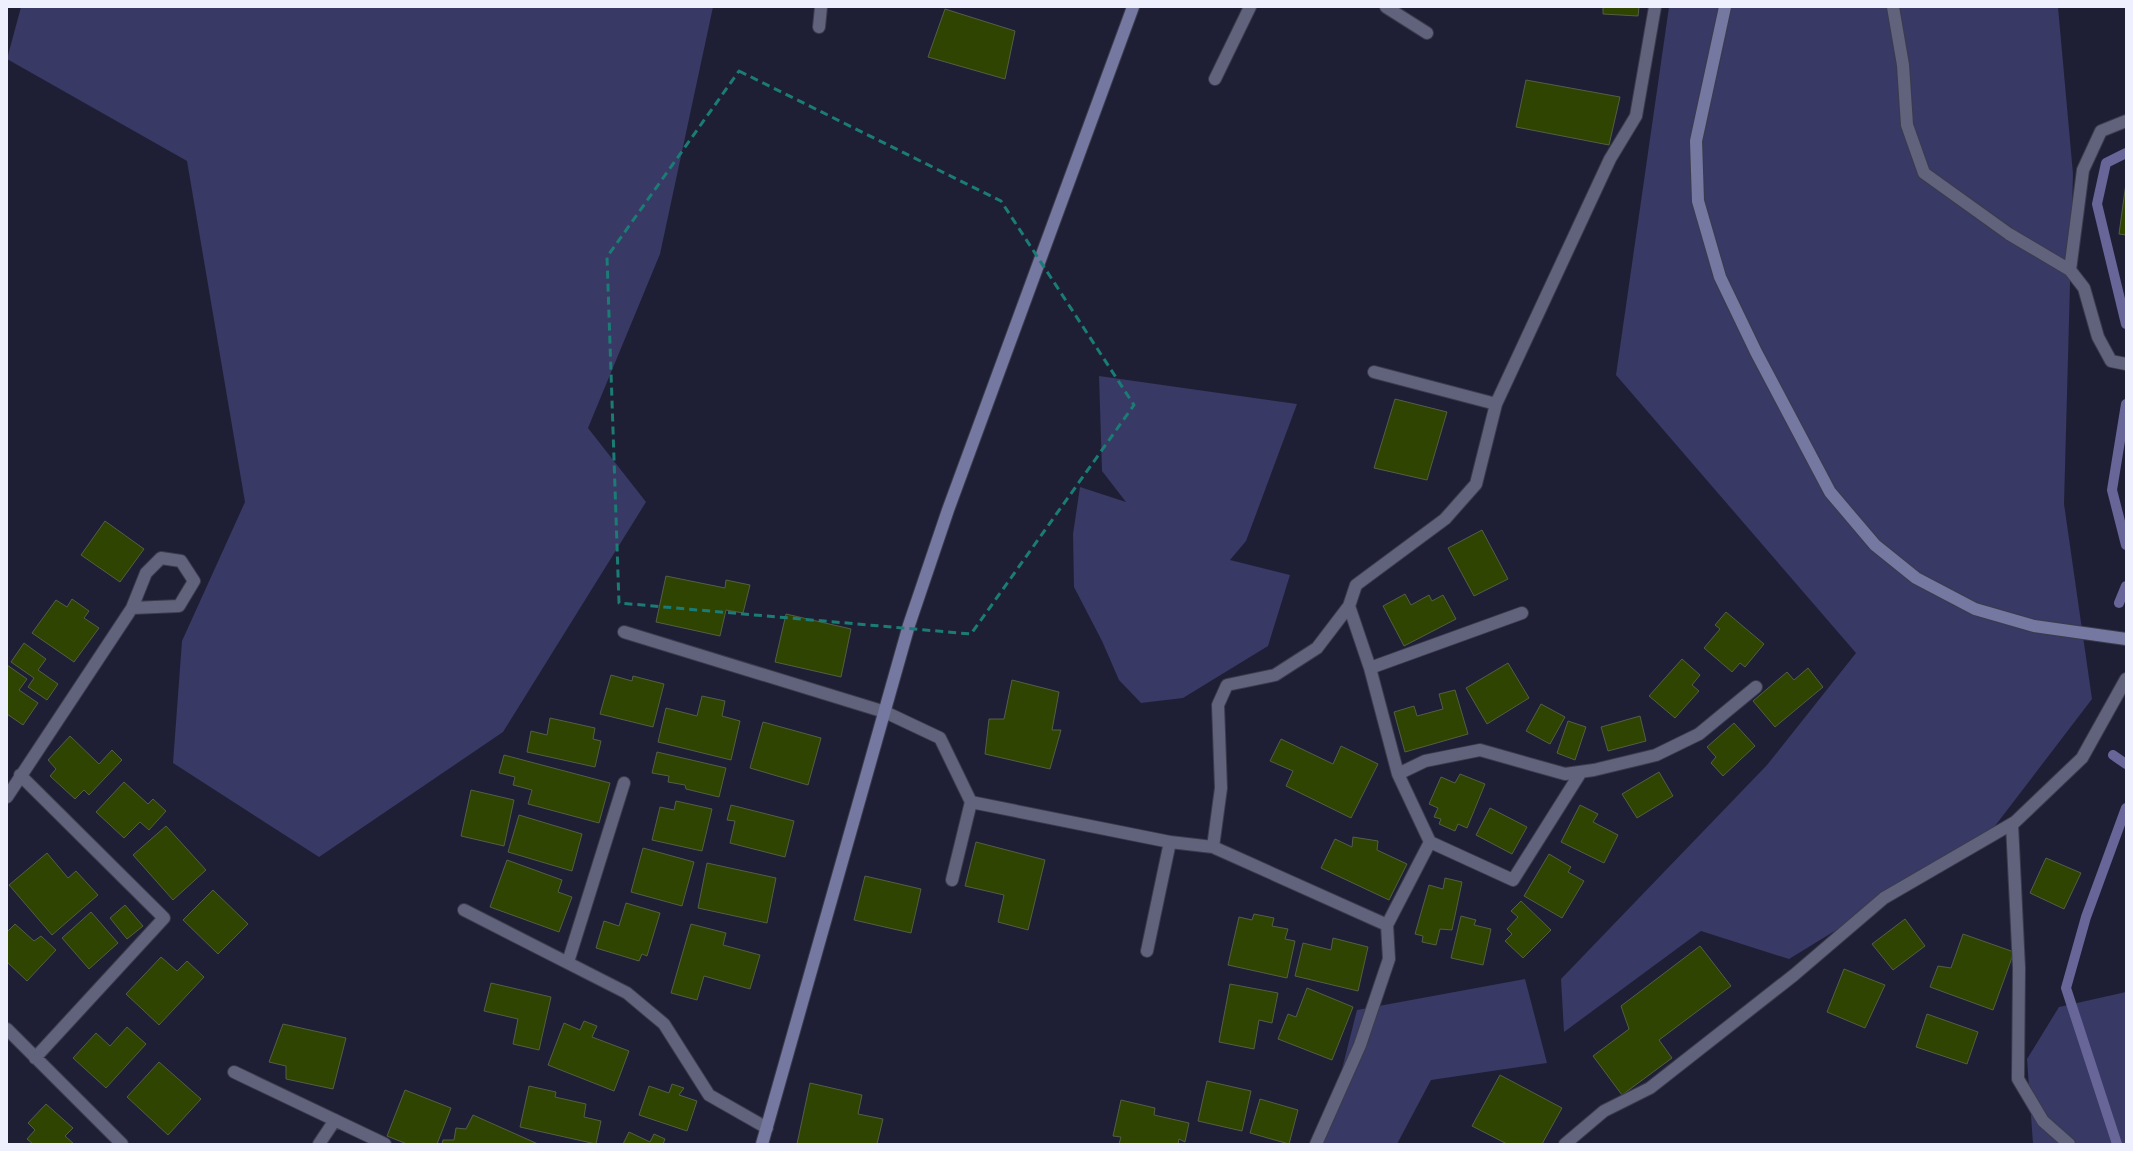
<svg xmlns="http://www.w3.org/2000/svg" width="2133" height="1151" viewBox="0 0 2133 1151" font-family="Cabin,sans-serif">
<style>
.green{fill:#383964}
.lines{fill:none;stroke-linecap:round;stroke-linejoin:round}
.stream{stroke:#686598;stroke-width:10}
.building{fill:#304401;stroke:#545e45}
.lane-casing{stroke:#3b3b4d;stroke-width:14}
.street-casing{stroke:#3b3b4d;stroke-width:14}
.secondary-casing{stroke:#3b3b4d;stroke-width:14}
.lane{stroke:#61637d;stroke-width:12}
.street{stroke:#61637d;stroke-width:12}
.secondary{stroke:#7578a0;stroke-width:12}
.marked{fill:none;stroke:#1a7c75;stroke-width:3;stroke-dasharray:8 5;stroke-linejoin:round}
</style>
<rect width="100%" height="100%" fill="#1e1f34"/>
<!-- green -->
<path class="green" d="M21,7h692l-53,247 -72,174 58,74 -143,230 -184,125 -146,-94 9,-122 63,-139 -58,-341 -180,-102z
M1669,7h389l15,167 -9,330 28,195 -107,140 -196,120 -88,-28 -137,101 -3,-53 206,-214 89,-112 -240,-278z
M1099,376l198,28 -51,137 -16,19 60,15 -22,71 -85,52 -42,5 -22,-23 -17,-39 -28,-54 -1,-53 7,-47 46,15 -24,-31z
M1525,979l22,84 -116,17 -34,64h-74l34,-134z
M2126,992v152h-93l-6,-85 32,-52z"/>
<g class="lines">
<!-- stream -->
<path class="stream" d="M2126,153l-20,10 -9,41 29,120
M2126,404l-14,86 14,55
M2119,603l7,-17
M2113,755l13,9
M2117,1144l-51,-156 20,-71 40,-109"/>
</g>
<!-- building -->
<path class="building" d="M1603,7h36l-1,9 -35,-2z
M945,9l70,22 -10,48 -77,-22z
M1526,80l94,17 -11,48 -93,-18z
M2126,183v52l-7,-1z
M1395,399l52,13 -20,68 -53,-12z
M105,521l39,28 -24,33 -39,-27z
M1482,530l26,49 -34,17 -26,-48z
M666,576l59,12 1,-8 24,5 -7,28 -17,-3 -6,26 -64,-14z
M1405,594l6,11 18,-10 3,6 11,-6 13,24 -52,27 -21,-40z
M72,599l17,12 -5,7 15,10 -25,34 -42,-29 24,-33 11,7z
M1726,612l38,32 -19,23 -5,-4 -8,9 -28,-24 16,-19 -5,-4z
M786,614l65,15 -10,48 -66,-15z
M24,643l22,16 -8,11 20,14 -11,16 -19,-13 6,-9 -23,-16z
M1682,659l18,16 -8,10 7,6 -24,27 -26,-22z
M1508,663l21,35 -42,26 -21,-36z
M7,665l20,14 -8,11 19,13 -15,22 -16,-11z
M1808,668l15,19 -48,40 -22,-26 34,-29 7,8z
M611,675l21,6 1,-5 31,8 -11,43 -53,-13z
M1012,680l47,12 -7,38h9l-11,39 -65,-15 4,-35h15z
M1455,690l13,44 -63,18 -11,-40 20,-6 3,10 26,-7 -4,-15z
M702,696l23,5 -3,15 18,5 -9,39 -73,-18 8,-34 31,8z
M1541,704l24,13 -15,27 -24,-13z
M1640,716l6,25 -38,10 -7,-24z
M550,718l45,10 -2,11 8,2 -6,26 -68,-15 4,-21 16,4z
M1568,721l18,6 -11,33 -18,-7z
M763,722l58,16 -13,47 -58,-17z
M1734,723l21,23 -32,30 -12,-13 5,-6 -9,-10z
M70,736l29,28 13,-14 10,10 -33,35 -5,-5 -9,9 -25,-23 6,-7 -8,-9z
M1281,739l52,25 8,-18 37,18 -27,54 -65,-32 7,-15 -23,-10z
M657,752l69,16 -7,29 -33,-8 -1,-4 -17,-3 1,-6 -17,-3z
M504,755l106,28 -11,40 -71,-19 4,-14 -19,-5 2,-8 -16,-4z
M1659,772l14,24 -36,22 -15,-24z
M1460,774l25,10 -18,44 -9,-4 -3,7 -16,-7 2,-5 -7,-2 4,-9 -9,-4 12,-27 14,6z
M124,782l24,22 5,-5 13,12 -17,19 -9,-8 -16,16 -28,-26z
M471,790l43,10 -10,46 -43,-10z
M676,801l36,8 -10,42 -50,-11 8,-33 14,3z
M731,805l63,16 -9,36 -55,-14 5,-22 -8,-1z
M1580,805l18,9 -5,8 25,13 -14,28 -43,-21z
M1490,808l37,19 -15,27 -36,-19z
M519,815l63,19 -10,37 -64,-19z
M166,826l40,44 -33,30 -40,-45z
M1353,837l25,4 -1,9 30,14 -18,36 -68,-32 14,-29 17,8z
M976,842l69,18 -17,70 -30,-8 6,-27 -39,-9z
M643,848l51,14 -12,44 -51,-14z
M47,853l21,25 8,-7 22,24 -46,40 -43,-50z
M1549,854l22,13 -3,5 16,9 -22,37 -38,-22z
M2046,858l35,15 -17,36 -34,-16z
M507,860l55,20 -4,12 14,5 -13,35 -69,-25z
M707,863l69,15 -9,45 -69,-15z
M865,876l56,13 -10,44 -57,-13z
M1445,878l17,4 -10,48 -12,-1 -4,16 -14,-3 1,-6 -8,-2 14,-49 14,4z
M213,890l35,34 -30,30 -35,-34z
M1521,901l30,29 -28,28 -18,-17 7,-7 -5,-5 11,-12 -7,-6z
M626,903l34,10 -13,43 -5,-2 -3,7 -43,-13 8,-27 15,5z
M125,905l18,21 -16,13 -17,-21z
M91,912l27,31 -29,26 -27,-31z
M1254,914l20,4 -2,8 16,3 -3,10 10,2 -8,37 -59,-13 11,-48 13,3z
M1461,916l15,4 -2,5 17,4 -8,36 -32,-7z
M1905,919l20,27 -32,24 -21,-26z
M15,924l19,17 7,-5 15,14 -29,31 -20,-19v-30z
M691,924l35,9 -3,12 37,10 -10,34 -46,-13 -7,24 -26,-7z
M1963,934l51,18 -21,58 -63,-23 8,-21 13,2z
M1333,938l35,9 -10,44 -63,-15 8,-33 28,7z
M1700,946l31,40 -72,54 13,18 -50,37 -29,-39 36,-27 -8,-23z
M161,957l16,14 10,-10 17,16 -45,48 -33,-31z
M1844,969l41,16 -20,43 -38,-16z
M491,983l60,14 -12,53 -26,-6 5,-25 -34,-8z
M1230,984l48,9 -6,30 -13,-3 -5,29 -35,-7z
M1307,988l46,19 -21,53 -54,-21 10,-25 8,3z
M1927,1014l51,18 -11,32 -51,-17z
M584,1021l13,5 -5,11 37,14 -15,40 -66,-26 16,-42 16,7z
M283,1024l63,14 -13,51 -47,-10v-13l-17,-4z
M127,1027l19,17 -40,44 -33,-30 23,-25 14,13z
M159,1062l42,37 -33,36 -41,-38z
M1500,1075l62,33 -20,36h-35l-35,-18z
M1207,1081l44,10 -9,40 -44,-10z
M810,1083l52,12 -4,19 25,5 -6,25h-80z
M672,1084l12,4 -5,7 18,6 -10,30 -48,-16 10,-29 20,7z
M529,1086l27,6 -1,5 31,7 -2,13 17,4 -5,23 -76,-17z
M405,1090l46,18 -14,36h-30l-20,-8z
M1260,1099l38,11 -9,34 -39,-11z
M1121,1100l34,8 -1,7 35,8 -4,19 -6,-3 -1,5h-59l2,-7 -8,-1z
M46,1104l27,24 -8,8 9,8h-41l-6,-5 8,-9 -7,-7z
M473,1115l65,29h-96l1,-4h11l2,-12 10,1z
M629,1132l21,10 4,-8 11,5 -2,5h-40z"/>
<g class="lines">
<!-- lane casing -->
<g class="lane-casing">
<path id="lane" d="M1386,7l41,26
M1893,7l10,58 4,60 17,48 85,61 61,36 14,18 14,49 13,24 15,3
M1215,79l35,-72
M2070,270l13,-100 18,-39 25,-10
M2012,824l7,144 -1,111 25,42 26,23"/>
</g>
<!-- street casing -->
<g class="street-casing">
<path id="street" d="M819,27l2,-20
M1374,372l122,32
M624,632l261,80 55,26 31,64 199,40 43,5 174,78 2,34 -29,86 -44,99
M1370,668l152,-55
M1398,774l27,-13 55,-11 85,24 29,-4 62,-15 43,-21 57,-47
M20,775l144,143 -129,140
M7,797l125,-189 14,-35 15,-15 20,3 13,20 -15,25 -47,2
M1430,842l83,38 68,-108
M1213,847l8,-59 -3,-83 9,-20 48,-10 42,-27 32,-42
M952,880l19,-78
M464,910l163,83 37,31 45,71 58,33
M1387,925l43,-83 -32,-68 -28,-106 -21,-62 7,-21 89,-66 31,-35 20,-80 114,-245 26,-43 19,-109
M1147,951l23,-109
M568,962l56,-179
M7,1029l115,115
M234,1072l151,72
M319,1144l16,-24
M1565,1144l39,-33 46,-23 144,-113 90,-77 131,-76 67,-64 44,-79"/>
</g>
<!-- secondary casing -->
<g class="secondary-casing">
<path id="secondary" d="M1725,7l-29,134 2,60 22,76 36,75 74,140 45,53 41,33 59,31 59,17 92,13
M762,1144l147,-519 39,-115 185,-503"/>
</g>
<!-- lane -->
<use href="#lane" class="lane"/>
<!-- street -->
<use href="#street" class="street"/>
<!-- secondary -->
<use href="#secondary" class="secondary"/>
</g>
<!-- marked area -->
<path class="marked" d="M739,71l262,130 133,204 -163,229 -352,-31 -12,-346z"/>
<!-- border -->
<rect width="2133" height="1151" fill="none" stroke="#eff0fd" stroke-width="16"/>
</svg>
